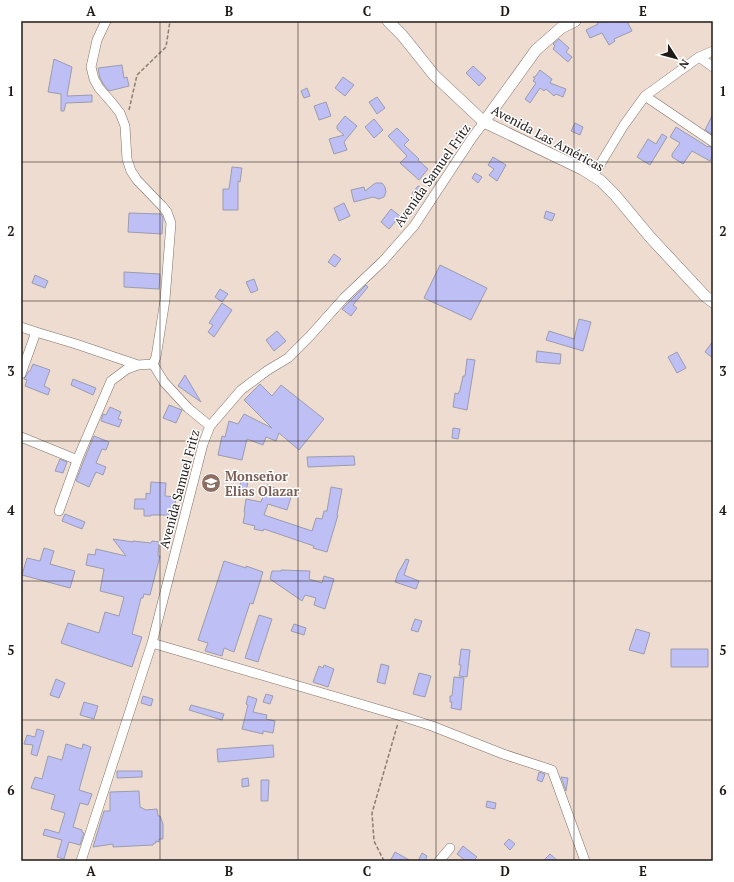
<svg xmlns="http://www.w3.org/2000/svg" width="734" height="882" viewBox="0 0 734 882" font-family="'PT Serif',serif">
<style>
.building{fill:#bebff5;stroke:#9b9cad}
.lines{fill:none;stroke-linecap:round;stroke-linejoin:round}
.minor-casing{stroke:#807066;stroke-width:10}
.major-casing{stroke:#807066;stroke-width:12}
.path{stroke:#8a7e76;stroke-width:1.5;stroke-dasharray:4 2;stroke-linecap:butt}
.minor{stroke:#fff;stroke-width:9}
.major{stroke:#fff;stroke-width:11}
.grid{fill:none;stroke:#201a16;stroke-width:1;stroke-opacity:0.55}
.labels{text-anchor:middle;stroke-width:3;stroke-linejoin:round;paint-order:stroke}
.street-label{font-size:13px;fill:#201a16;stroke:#fff}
.education-label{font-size:13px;font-weight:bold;fill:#785e54;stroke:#fff;text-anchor:start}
.neatline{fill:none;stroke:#201a16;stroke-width:1.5}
.grid-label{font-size:13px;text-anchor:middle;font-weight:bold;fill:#201a16}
</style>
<rect width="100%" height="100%" fill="#eedcd1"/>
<!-- building -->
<path class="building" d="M596,21h31l5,10 -18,8 1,2 -6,4 -7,-12 -12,5 -4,-8 12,-6z
M559,39l10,9 -3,4 6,5 -4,5 -15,-13 2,-3 -2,-2z
M54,59l18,8 -5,29 25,-1v7l-26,1 -2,8h-3v-17l-13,-2z
M122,65l2,13 3,-1 2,9 -20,5 -5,-6 -4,-7 -2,-10z
M473,66l13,12 -7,8 -13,-13z
M540,70l12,9 -2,4 16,6 -3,8 -7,-3 -2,2 -8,-7 -2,2 -4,-3 -10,15 -5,-4 11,-16 -3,-2 2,-3 -2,-1h2z
M343,77l11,8 -9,11 -10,-8z
M307,88l3,8 -6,2 -3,-7z
M377,97l8,11 -8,6 -8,-12z
M326,102l5,14 -12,4 -5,-14z
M713,114v21l-8,-5z
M345,116l12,10 -13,16 3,8 -13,4 -5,-15 15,-4 -7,-6v-3z
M374,119l9,11 -9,8 -9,-11z
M575,123l8,4 -3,8 -9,-4z
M676,127l32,20v-1l5,2v7l-3,6 -18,-10 -9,13 -11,-7v-3l8,-11 -10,-6z
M397,128l12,12 -5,5 15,14 -1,1 10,9 -9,11 -19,-17 7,-7 -19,-20z
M662,134l5,3 -17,28 -13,-8 11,-18 8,5z
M493,157l13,8 -9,16 -8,-6 5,-6 -6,-4z
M232,167l10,1 -2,14 -2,-1v29h-15v-21h6z
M475,173l7,4 -4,6 -6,-5z
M376,183h6l3,4 1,5 -2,5 -5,2 -6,-2 -19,5 -3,-12 13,-3 1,4 9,-7z
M418,186l5,3 -6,7 -5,-3z
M344,203l6,13 -11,5 -5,-13z
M391,209l9,7 -11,13 -8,-7z
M546,211l9,3 -3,7 -8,-3z
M129,213l32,1 2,4 -1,16 -34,-2z
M334,254l7,5 -6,8 -7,-5z
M440,265l47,23 -16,32 -47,-22z
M124,272l36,2 -1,15 -35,-2z
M35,275l13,6 -3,7 -13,-5z
M254,279l4,11 -7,3 -5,-11z
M366,285l2,2 -15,18 4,3 -6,8 -9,-7z
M220,289l8,5 -6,8 -7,-5z
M222,303l10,7 -18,27 -6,-5 5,-7 -4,-2z
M579,319l12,3 -8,29 -37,-11 3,-9 25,8z
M277,331l9,10 -12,10 -8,-11z
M713,341v17l-8,-6z
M537,351l24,3 -1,10 -24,-2z
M677,352l9,16 -9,5 -9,-16z
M467,359l8,1 -8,50 -14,-3 2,-14 3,1 2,-4 3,-14h2z
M33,364l17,6 -6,16 6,3 -2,6 -23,-9 2,-6 -3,-1 2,-3 3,-5h1z
M185,375l16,27 -23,-16z
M73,379l23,9 -3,7 -22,-10z
M260,384l12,12 9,-11 43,34 -25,31 -20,-17 -3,8 -10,-4 -3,8 -16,-6 -5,21 -24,-5 4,-19 3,1 4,-16 9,3 6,-10 28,14 -28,-28z
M169,405l13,5 -6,13 -13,-5z
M110,407l11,5 -3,7 4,1 -3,7 -18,-6 2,-7 3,1z
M453,428l7,1 -2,10 -6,-1z
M94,436l15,6 -3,8 -4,-1 -6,14 10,4 -3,8 -7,-3 -7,15 -13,-6 8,-21z
M354,456l1,9 -47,2 -1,-10z
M60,459l7,3 -4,11 -8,-2z
M242,476l7,1 -3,14 -7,-1z
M151,482l15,1 -1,13 11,1 -1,8h-3l-1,10h-20v1h-7v-7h-10l1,-10h11v-6l4,1z
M267,485l25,9 -5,16 -19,-6 -4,11 48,16 4,-13 6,1 2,-8h3l4,-24 11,2 -5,26h1l-11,37 -14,-4 1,-2 -50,-17 -1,2 -9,-2 1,-3 -12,-3 2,-10 -1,-1 2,-13 15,3z
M65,514l20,8 -3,7 -20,-8z
M113,539l20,3v-1l18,2 1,-2 7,1 -1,14h2l-10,39 -6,-1 -1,4h-2l-9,36 10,3 -10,30 -71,-24 7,-20 31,10 6,-21 14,4 5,-19 -24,-6 4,-22 -18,-4 2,-11 7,1 1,-6 30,7z
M44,548l10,3 -4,13 25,7 -5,17 -48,-13 5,-17 13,3z
M406,559l3,1 -5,15 15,6 -3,8 -21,-7 3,-9z
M224,561l22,7v-2l17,6 -10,32 -3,-1 -16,49 -10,-4 -2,8 -17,-5 3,-8 -10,-3 16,-48z
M281,570l29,1 -1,8 13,4 2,-7 10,3 -9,30 -11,-4 2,-7 -11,-3 -3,6 -32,-22 2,-8h9z
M259,615l13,4 -14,43 -13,-4z
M415,619l7,2 -4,11 -7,-2z
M294,624l12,4 -2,7 -13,-4z
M636,629l14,4 -6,21 -15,-4z
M461,649l9,1 -3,27 -8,-1 2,-11h-2z
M671,649h37v18h-37z
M381,664l8,2 -4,18 -8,-2z
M324,665l10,4 -6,18 -15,-5 6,-16 4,2z
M419,673l12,3 -6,21 -12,-3z
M454,677l10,1 -3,32 -10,-2 1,-6h-2v-6h2z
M56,679l9,4 -6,15 -9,-3z
M266,694l7,2 -3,8 -7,-2z
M143,696l10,3 -2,7 -10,-3z
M248,696l9,3 -4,13 14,3 -1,4 9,2 -2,12 -10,-2v3l-21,-5 6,-24 -2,-1z
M84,702l14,4 -4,13 -14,-4z
M191,705l33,9 -2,6 -33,-10z
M37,729l7,2 -7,25 -6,-2 2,-9 -9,-1 3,-9 8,2z
M66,744l16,5 1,-5 8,3 -12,43 13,4 -4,11 -8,-2 -7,24 9,3v2l2,1 -4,12 -11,-3 -5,17 -7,-2 5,-17 -19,-5 2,-6 14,4 6,-20 -14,-4 4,-14 -24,-7 4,-11 7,2 6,-23 14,4z
M273,745l1,12 -56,5 -1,-13z
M117,771h25v6l-25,1z
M539,772l6,2 -3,8 -5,-2z
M561,777l7,1 -2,13z
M248,778l1,8 -7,1v-8z
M261,780h8l-1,21h-7z
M139,791l1,16 6,3 11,-1 1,7h2l3,8v15h-4v3l-3,-1v2h-2l-1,2 -40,2v-3l-20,3 11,-36h6v-19z
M487,801l9,2 -1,6 -9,-2z
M509,839l6,5 -5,6 -6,-6z
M463,846l14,11 -4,4h-7l-9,-7z
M395,852l16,9h-21z
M422,853l5,3 -2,5h-7z
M550,854l8,7h-15z"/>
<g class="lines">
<!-- minor casing -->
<g class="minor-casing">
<path id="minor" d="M106,21l-9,19 -6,27 3,12 5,9 14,16 7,9 5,13 2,33 4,12 6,9 25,26 5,6 4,11 -6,77 -9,57 -3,7 11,18 24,26 22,18
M699,57l14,10
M645,96l68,46
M593,176l31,-51 21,-29 54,-39 14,-6
M21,327l15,5 40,12 62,21
M21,374l15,-42
M21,437l54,22 3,-1
M59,511l19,-53 33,-77 16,-12 11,-4 15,-1
M152,643l249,73 31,10 71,28 49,16 33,91
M81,861l71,-218 51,-199 7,-18 31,-36 27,-20 20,-12 22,-22 34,-38 39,-37 31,-35 58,-88 12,-16
M439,861l11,-13"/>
</g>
<!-- major casing -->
<g class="major-casing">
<path id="major" d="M388,21l14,14 32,40 50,47 98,47 19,12 14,14 35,42 55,59 8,6
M484,122l52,-72 25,-22 14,-7"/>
</g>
<!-- path -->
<path class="path" d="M129,110l8,-35 29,-28 4,-26
M384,861l-10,-20 -2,-28 26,-90"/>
<!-- minor -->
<use href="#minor" class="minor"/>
<!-- major -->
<use href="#major" class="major"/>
</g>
<!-- grid -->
<path class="grid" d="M160,21v840M298,21v840M436,21v840M574,21v840M21,162h692M21,301h692M21,441h692M21,581h692M21,720h692"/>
<!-- icons -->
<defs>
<g id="school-disc" transform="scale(1)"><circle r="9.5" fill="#8d6e63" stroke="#fff"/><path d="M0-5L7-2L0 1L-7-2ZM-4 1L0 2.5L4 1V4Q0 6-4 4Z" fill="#fff"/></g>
</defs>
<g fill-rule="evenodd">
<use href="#school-disc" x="211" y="483"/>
</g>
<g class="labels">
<!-- street labels -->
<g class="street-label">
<text transform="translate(548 138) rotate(28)" y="5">Avenida Las Américas</text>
<text transform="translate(432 175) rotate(-55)" y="5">Avenida Samuel Fritz</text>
<text transform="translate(179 489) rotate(-75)" y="5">Avenida Samuel Fritz</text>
</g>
<!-- education labels -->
<g class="education-label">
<text x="225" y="481">Monseñor<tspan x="225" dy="15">Elias Olazar</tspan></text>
</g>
</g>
<!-- border -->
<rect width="734" height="882" fill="none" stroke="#ffffff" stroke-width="44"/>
<!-- north arrow -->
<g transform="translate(676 58) rotate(126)" stroke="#ffffff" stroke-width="3" paint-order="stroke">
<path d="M0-3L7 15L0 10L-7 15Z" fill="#201a16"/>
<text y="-6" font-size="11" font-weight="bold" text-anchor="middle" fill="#201a16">N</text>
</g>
<rect x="22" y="22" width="690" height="838" class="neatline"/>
<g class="grid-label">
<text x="91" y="16">A</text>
<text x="229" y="16">B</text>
<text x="367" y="16">C</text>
<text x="505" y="16">D</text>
<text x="643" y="16">E</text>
<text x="11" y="96">1</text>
<text x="723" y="96">1</text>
<text x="11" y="236">2</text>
<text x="723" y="236">2</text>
<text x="11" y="376">3</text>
<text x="723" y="376">3</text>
<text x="11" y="515">4</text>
<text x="723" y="515">4</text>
<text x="11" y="655">5</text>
<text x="723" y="655">5</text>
<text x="11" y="795">6</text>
<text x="723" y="795">6</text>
<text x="91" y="876">A</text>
<text x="229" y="876">B</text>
<text x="367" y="876">C</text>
<text x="505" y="876">D</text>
<text x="643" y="876">E</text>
</g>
</svg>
